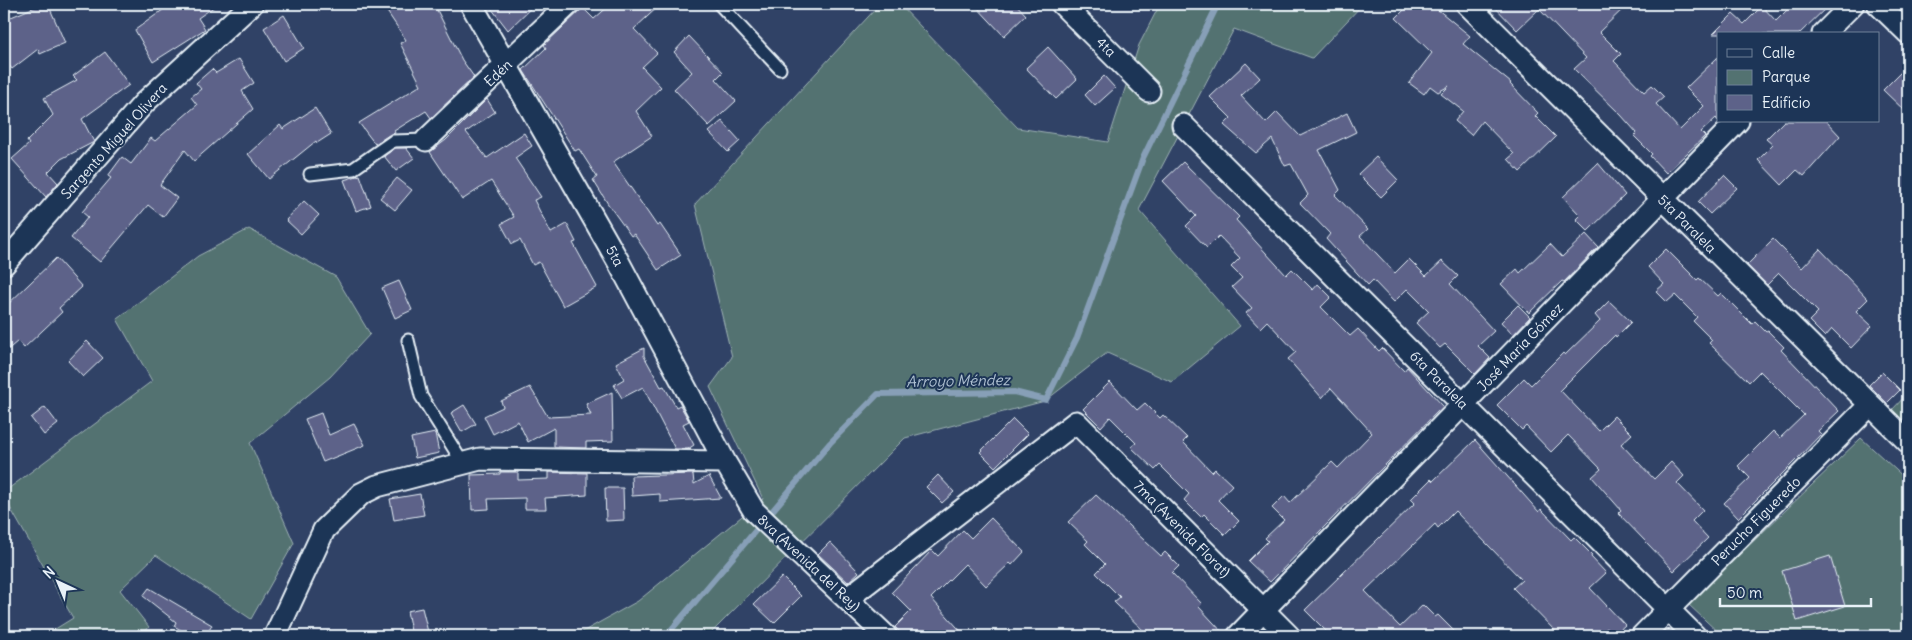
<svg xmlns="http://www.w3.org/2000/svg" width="1912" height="640" viewBox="0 0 1912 640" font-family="Delius,sans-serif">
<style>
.green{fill:#537271;stroke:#9eb2b4}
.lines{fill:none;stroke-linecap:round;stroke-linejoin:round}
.stream{stroke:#879fb7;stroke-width:6}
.building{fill:#5d6289;stroke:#e8f1f8}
.service-casing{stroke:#e8f1f8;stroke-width:15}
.minor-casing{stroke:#e8f1f8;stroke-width:25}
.service{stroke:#1d3557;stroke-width:11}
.minor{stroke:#1d3557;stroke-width:21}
.labels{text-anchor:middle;stroke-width:4;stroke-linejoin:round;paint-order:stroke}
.street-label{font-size:14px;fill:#e8f1f8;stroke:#1d3557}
.water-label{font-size:15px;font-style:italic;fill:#afc1d2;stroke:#1d3557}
</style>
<rect width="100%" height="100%" fill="#304266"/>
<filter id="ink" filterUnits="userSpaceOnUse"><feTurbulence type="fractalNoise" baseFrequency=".02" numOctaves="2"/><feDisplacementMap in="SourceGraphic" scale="10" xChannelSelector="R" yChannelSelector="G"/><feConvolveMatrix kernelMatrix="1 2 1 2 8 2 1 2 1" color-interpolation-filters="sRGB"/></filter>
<g filter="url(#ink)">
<!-- green -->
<path class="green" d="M880,4h19l119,124 90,14 31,-97 21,-41h203l-51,54 -78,-29 -95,181 101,116 -68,56 -65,-29 -62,48 -140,37 -195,196 1,2h-136l63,-35 125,-102 -53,-112 22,-30 -37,-153z
M249,229l87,48 34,57 -40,43 -80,66 44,100 -43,76 -95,-64 -36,35 29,37 -7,9h-98l29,-18 -69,-121v-5l148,-111 -35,-62 81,-63z
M1908,393v33l-16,-16z
M1861,438l47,43v139l-9,16h-177l-34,-32z"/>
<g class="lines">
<!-- stream -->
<path class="stream" d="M666,636l164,-193 48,-49 136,-2 32,8 31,-62 66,-180 75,-154"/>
</g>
<!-- building -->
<path class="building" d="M42,4h6l17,39 -25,11 -2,-5 -26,20 -8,-10v-39z
M171,4h47l-20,14 7,11 -52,33 -18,-32z
M382,4h52l28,56 12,17 -43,41 -5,-7 -32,20 1,2 -6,2 -14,9 -16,-21 62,-38 -21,-42 6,-3z
M488,4h47l-27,26z
M611,4h50l-27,25 23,24 -15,14 19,20 -25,24 16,25 -39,26 44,64 3,-2 21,31 -23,15 -24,-36 -3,2 -23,-32 -15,-24 4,-3 -18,-28 -4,2 -52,-81 23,-22 -2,-3 39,-37 11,11z
M974,4h42l10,11 -22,21z
M1410,4h21l39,32 -7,8 48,39 -1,1 28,29 -3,3 21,21 -36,35 -12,-13 6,-5 -32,-33 -11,14 -16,-14 8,-10 -22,-17 8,-8 -11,6 -8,-6 -6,8 -15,-11 23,-30 -36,-35z
M1492,4h136l-29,28 22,22 -7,7 30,31 8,-7 12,12 -8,7 24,26 24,-24 -18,-18 32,-31v64l-2,-3 -15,14 4,4 -39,37 -16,-17 2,-2 -18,-18 3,-3 -16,-18 -47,-46 12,-11 -47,-49 -22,21z
M1793,4h37l-31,30h-86l20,-20 11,10 18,-18 14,15z
M284,15l20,33 -20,13 -20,-33z
M689,36l34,36 -7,7 20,22 -27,25 -35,-37 18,-17 -18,-20z
M1048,47l29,32 -21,20 -30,-31z
M105,52l24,33 -47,34 12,23 -33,17 -13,13 10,11 -12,14 -34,-38 17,-15 -2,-3 26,-26 -9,-17 33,-18 -4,-4z
M239,59l15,24 -12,8 11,18 -59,52 -9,-11 -25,35 17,13 -14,19 -15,-12 -48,57 -29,-24 17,-21 -6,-5 29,-34 -3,-2 14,-19 9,7 20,-26 4,3 42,-36 -6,-8 10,-8 -5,-6 16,-14 4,4z
M1246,63l14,15 -19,18 25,27 11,-11 23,24 47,-23 9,19 -37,18 21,40 -5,5 33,34 -8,7 35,37 14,-14 17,17 16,-15 16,15 -8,8 44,47 -16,15 12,12 -15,16 -30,-30 -5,4 -24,-25 13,-12 -22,-22 -13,13 -21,-22 -5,5 -42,-46 4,-5 -30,-31 8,-8 -17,-31 -6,2 -13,-27 -16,14 -32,-28 7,-7 -21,-21z
M1908,65v49l-25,-24z
M1104,76l11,12 -20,18 -10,-11z
M487,99l8,13 -29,20 21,26 37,-25 8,13 -17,12 26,39 -7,3 17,33 16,-9 9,18 -3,1 24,44 -34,19 -24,-44 -6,3 -13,-25 -8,4 -11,-20 13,-7 -23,-36 -29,19 -32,-48 16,-12z
M315,108l16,26 -14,9 -1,-2 -47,38 -21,-25 32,-29 3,4z
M722,121l18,20 -12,11 -19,-20z
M1784,121h42l14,15 -36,40 -7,-6 -15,15 -24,-25 15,-15 -7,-6z
M395,148h11l8,10 -18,13 -12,-15z
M1376,157l22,23 -17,17 -23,-23z
M1183,162l56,55 -3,3 50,55 6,-6 21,21 5,-6 13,13 -10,10 29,29 8,-7 21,22 3,-3 22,23 3,-4 36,39 -173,176 -22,-21 20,-20 -3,-3 19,-18 -12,-12 12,-12 6,7 42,-41 6,6 34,-35 -41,-45 -9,10 -34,-39 8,-7 -29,-31 -7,7 -14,-15 6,-5 -20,-21 10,-9 -11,-11 9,-9 -21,-22 -12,12 -21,-22 10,-10 -33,-35z
M1598,163l27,32 -37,36 -12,-12 4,-4 -17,-18z
M360,175l11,31 -15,5 -12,-31z
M1724,175l13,13 -27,26 -12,-12z
M397,178l15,12 -17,20 -15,-12z
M304,201l15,14 -18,19 -15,-14z
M1586,234l12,13 -34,35 -2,-1 -33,32 -28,-29 16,-15 3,4 30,-29 12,13z
M1773,239l29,29 18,-19 48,50 -12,12 16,15 -21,22 -19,-19 -7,8 -16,-16 9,-9 -39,-39 -12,12 -20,-20z
M1666,249l31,31 2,-2 19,18 3,-3 31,31 3,-3 11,11 2,-1 16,16 -3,3 58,61 -21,20 3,3 -23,24 -60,60 -14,-15 26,-25 -12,-12 35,-35 7,7 24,-23 -44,-44 -11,11 -40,-39 3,-3 -19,-19 4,-4 -22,-22 -8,7 -11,-11 8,-7 -16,-17z
M56,258l26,29 -23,21 3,4 -38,36 -6,-7 -14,12v-45z
M399,281l13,29 -17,8 -13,-30z
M1609,301l22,21 -15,15 -1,-2 -55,55 39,41 15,-15 18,18 -11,10 33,35 17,-17 13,14 -7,7 26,27 -11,11 16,17 -34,33 -56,-58 3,-3 -29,-33 9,-8 -33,-34 -17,17 -25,-26 -4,4 -25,-25 27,-27 7,7 32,-32 2,2 35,-34 -5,-6z
M1518,305l12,12 -17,18 -12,-13z
M87,341l16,17 -20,19 -15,-16z
M644,348v8l17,31 3,-1 12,21 4,-2 9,16 -6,3 11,21 -6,4h-13l-32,-62 -21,11 -8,-13 10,-6 -8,-16z
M1882,372l18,18 -13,13 -18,-18z
M1110,382l27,28 8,-7 15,15 3,-3 24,23 -4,4 29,30 3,-3 17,16 -14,15 21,21 -14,14 -21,-21 -3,3 -17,-17 5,-6 -29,-29 -5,5 -24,-23 5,-4 -26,-26 -9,10 -18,-18z
M530,387l18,30 43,-2 -5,-11 26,-12 1,49 -27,1v6l-32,-1v-19l-26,14 -10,-21 -25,13 -9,-18 19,-9 -2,-6z
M464,405l12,19 -14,8 -11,-19z
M45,407l13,17 -14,11 -13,-17z
M321,413l8,22 25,-11 11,21 -42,17 -18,-43z
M1013,419l15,15 -33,33 -15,-15z
M435,433l4,20 -24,5 -4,-20z
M1475,440l64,72 2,-3 30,31 3,-3 18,18 -1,2 15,16 -16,15 35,37 -11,10 -7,-7 -9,8h-38l-47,-48 9,-8 -67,-69 -17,17 -3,-4 -70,67 35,36 23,-22 12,12 3,-2 21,21h-128l-26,-26 110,-107 -4,-4 20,-20 2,2z
M500,472h18v8l31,-1v-7l38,1v22l-42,3 1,11h-21v-11l-37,1 1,10 -17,1 -1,-35 29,-1z
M693,474l1,10 15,-8 12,22 -61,4v-8l-28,2 -1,-20z
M938,475l16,17 -12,11 -16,-16z
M605,488h18l1,32 -18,1z
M420,494l4,21 -30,5 -4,-21z
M1096,495l65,61 4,-4 14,14 -7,7 30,31 -3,3 27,29h-77l-35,-34 6,-5 -24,-24 9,-9 -20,-20 3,-3 -20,-19z
M991,518l33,34 -12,13 -2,-2 -24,23 -21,-22 -34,34 34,38h-61l-9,-9 16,-16 -19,-19 40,-42 6,6 25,-26 8,8z
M830,542l29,30 -11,10 -30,-28z
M1830,556l15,50 -48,15 -15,-50z
M782,577l19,19 -27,27 -20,-19z
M149,588l63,37 -6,11h-15l-17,-10 2,-4 -33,-26z
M422,608l7,28h-17l-5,-25z"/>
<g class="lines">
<!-- service casing -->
<g class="service-casing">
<path id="service" d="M719,4l61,65
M310,174l43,-5 40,-28 33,-1
M408,340l13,56 43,69"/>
</g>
<!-- minor casing -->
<g class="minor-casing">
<path id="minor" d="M471,4l147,257 107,201 29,49 132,125
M1062,4l87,87
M1467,4l441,438
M1878,4l30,29
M1823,34l30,-30
M1183,125l512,511
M426,140l143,-136
M4,264l140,-161 108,-99
M848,598l228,-176 213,214
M275,636l49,-106 37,-36 16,-8 103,-27 245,3
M1238,636l500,-515
M1642,636l228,-231"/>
</g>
<!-- service -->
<use href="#service" class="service"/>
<!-- minor -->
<use href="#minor" class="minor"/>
</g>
</g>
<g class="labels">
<!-- street labels -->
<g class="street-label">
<text transform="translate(1106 47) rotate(45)" y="5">4ta</text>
<text transform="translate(498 73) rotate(-43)" y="5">Edén</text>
<text transform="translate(114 141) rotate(-48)" y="5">Sargento Miguel Olivera</text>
<text transform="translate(1687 224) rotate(45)" y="5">5ta Paralela</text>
<text transform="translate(615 256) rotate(61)" y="5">5ta</text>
<text transform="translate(1520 347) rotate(-46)" y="5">José María Gómez</text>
<text transform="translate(1439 380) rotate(45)" y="5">6ta Paralela</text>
<text transform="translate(1756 521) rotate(-45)" y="5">Perucho Figueredo</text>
<text transform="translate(1182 529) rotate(45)" y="5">7ma (Avenida Florat)</text>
<text transform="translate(809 563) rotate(43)" y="5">8va (Avenida del Rey)</text>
</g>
<!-- water labels -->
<g class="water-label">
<text transform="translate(958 381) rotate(-1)" y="5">Arroyo Méndez</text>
</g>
</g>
<!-- margin -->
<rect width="1912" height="640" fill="none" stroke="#1d3557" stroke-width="20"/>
<rect x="10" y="10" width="1892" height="620" fill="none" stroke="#e8f1f8" stroke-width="2" filter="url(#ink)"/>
<!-- legend -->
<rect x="1717" y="32" width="162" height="90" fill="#1d3557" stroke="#6e8097"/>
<rect x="1727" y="49" width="25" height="8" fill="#1d3557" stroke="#6e8097"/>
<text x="1762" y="58" font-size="15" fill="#e8f1f8">Calle</text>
<rect x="1727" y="70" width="25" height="15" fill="#537271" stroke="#6e8097"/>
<text x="1762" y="82" font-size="15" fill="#e8f1f8">Parque</text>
<rect x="1727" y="95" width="25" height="15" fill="#5d6289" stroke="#6e8097"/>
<text x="1762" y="108" font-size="15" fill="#e8f1f8">Edificio</text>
<!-- north arrow -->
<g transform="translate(58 582) rotate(316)" stroke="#1d3557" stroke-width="4" paint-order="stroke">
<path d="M0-4L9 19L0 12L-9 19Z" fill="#e8f1f8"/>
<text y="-8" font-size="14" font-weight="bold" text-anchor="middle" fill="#e8f1f8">N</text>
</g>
<!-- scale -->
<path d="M1720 598v8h151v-8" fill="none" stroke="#e8f1f8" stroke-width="2.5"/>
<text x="1727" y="598" font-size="15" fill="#e8f1f8" stroke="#1d3557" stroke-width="4" paint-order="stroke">50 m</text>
</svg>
